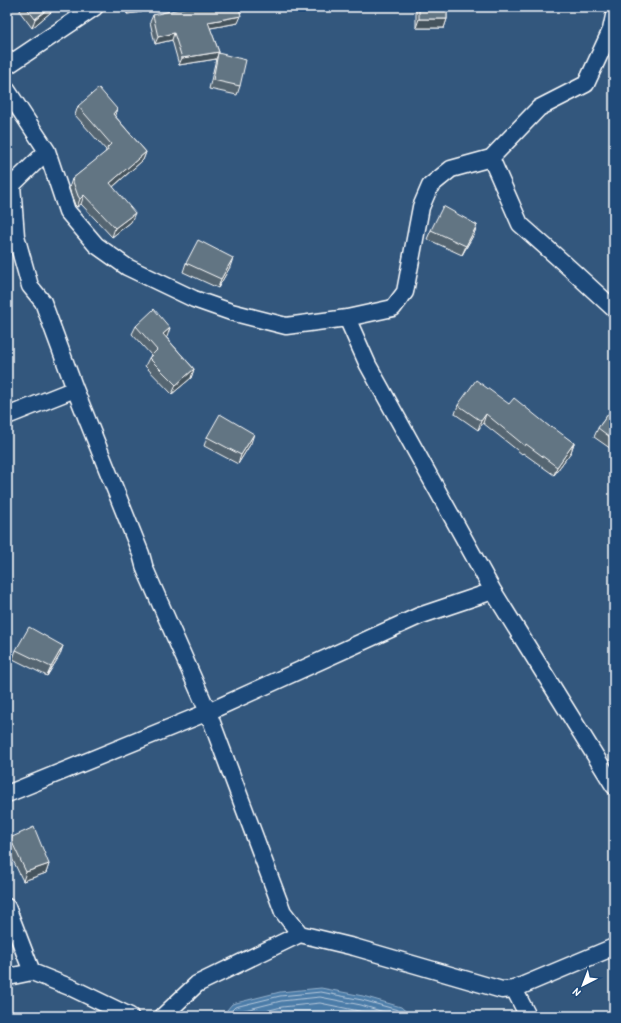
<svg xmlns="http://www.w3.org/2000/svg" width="621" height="1023" viewBox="0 0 621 1023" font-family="'Patrick Hand',sans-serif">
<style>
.water{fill:#4c7ba8;stroke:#94b0cb}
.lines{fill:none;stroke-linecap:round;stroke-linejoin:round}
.shore{stroke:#b7cadc;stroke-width:1}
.street-casing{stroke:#fff;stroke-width:19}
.street{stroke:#1f4a7a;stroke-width:16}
.wall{fill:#546571;stroke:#fff}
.shaded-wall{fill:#45525c;stroke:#fff}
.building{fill:#627583;stroke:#fff}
</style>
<rect width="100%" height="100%" fill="#33577d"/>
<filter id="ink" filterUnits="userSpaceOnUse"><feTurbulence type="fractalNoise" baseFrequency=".025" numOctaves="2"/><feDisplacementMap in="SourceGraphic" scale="8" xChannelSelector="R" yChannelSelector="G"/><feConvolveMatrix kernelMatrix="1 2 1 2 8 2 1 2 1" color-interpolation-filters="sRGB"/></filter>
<g filter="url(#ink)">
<!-- water -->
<path class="water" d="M321,988l42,8 38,11 10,9h-189l10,-12 48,-12z"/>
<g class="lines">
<!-- shore -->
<path class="shore" d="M226,1016l9,-9 45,-11 41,-4 41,8 36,10 7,6
M233,1016l4,-4 44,-11 39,-4 41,8 36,11
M244,1016l38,-9 38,-4 39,8 18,5"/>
<!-- street casing -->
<g class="street-casing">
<path id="street" d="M7,66l88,-59
M7,90l40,61 20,60 29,34 31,22 67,32 37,13 55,14 61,-8 46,-10 12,-16 16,-85 9,-21 21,-17 40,-11 48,-50 47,-24 25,-54 3,-14
M47,151l-35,34 4,51 14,50 13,16 32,87 66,165 4,15 63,143 75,200 17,22 54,13 148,43 12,-1 100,-42
M491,158l29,66 45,40 49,45
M347,318l21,47 125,226 121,195
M7,416l68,-27
M7,794l201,-82 211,-96 74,-25
M7,907l25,65
M7,976h6l19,-4 40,16 58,28
M514,989l14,27
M163,1016l34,-32 103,-50"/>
</g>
<!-- street -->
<use href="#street" class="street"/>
</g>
<!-- wall -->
<path class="wall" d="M21,7h36l-25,21 -12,-16z
M125,7h19l-2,5 -15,2z
M416,7h31v12l-3,9h-28z
M200,8l38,15 -28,5 9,24v1l21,33 -3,9 -28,-6 7,-30 -37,6 -7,-25 -17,4 -5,-22 3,-7z
M78,106l37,10 31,36 -3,8 -30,27 18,35 -19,15 -31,-33 -4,3 -2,-2 -6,-17 3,-9 33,-26 1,-3 -31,-35z
M477,225l-3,9 -12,21 -35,-16 4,-9z
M186,263l44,4 -12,21 -35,-16z
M136,326l31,11h-1l28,32 -3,9 -19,16 -27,-28 4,-8 2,-3 -19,-21z
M509,404l41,23 24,16 -3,9 -17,23 -31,-22 -1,1 -39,-31 -5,7 -23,-16 3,-9z
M614,406v45l-20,-14 4,-9z
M207,437l44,6 -13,21 -34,-18z
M16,650l44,5 -13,21 -34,-17z
M10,838l39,26 -3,9 -23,8 -16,-33v-3z"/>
<!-- shaded-wall -->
<path class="shaded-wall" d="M50,7h7l-25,21 3,-9z
M144,7l-2,5 -15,2 2,-4z
M241,16l-3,7 -33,6 3,-7z
M419,19h28l-3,9h-28z
M174,33l-2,7 -17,4 3,-7z
M219,52l-3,7 -37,6 3,-7z
M117,109l-3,9 -1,-4z
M146,152l-3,8 -36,32 3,-9z
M84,195l-3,9 -4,3 3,-8z
M135,213l-4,9 -19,15 3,-9z
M477,225l-3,9 -12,21 4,-9z
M233,258l-3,9 -12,21 3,-9z
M170,328l-3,9 -7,6 3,-9z
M194,369l-3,9 -19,16 4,-9z
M486,414l-3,9 -5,7 3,-9z
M254,434l-3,9 -13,21 3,-9z
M574,443l-3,9 -17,23 3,-8z
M63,646l-3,9 -13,21 4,-9z
M49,864l-3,9 -23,8 3,-9z"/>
<!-- building -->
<path class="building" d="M26,7h24l-15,12z
M128,7h16l-15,3z
M188,7h11l1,1 8,-1h31l2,9 -33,6 11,30 -37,6 -8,-25 -16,4 -5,-22z
M419,7h28v12h-28z
M218,53l28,7 -6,26 -27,-6z
M99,88l18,21 -4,5 33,38 -36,31 25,30 -20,15 -31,-33 -4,4 -2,-3 -6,-17 36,-29 -1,-2 4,-4 -33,-38z
M443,206l34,19 -11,21 -35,-16z
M198,240l35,18 -12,21 -35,-16z
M154,309l16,19 -7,6 31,35 -18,16 -27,-27 8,-8 -21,-24z
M476,380l33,24 5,-6 36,29 1,-1 23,17 -17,24 -31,-23 -1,2 -39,-32 -5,7 -23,-16z
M614,406v34l-16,-12z
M220,414l34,20 -13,21 -34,-18z
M29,627l34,19 -12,21 -35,-17z
M34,827l15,37 -23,8 -16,-34z"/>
</g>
<!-- margin -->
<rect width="621" height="1023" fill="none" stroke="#1f4a7a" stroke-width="24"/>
<rect x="12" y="12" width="597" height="999" fill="none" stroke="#fff" stroke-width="1.5" filter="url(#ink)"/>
<!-- north arrow -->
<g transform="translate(583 985) rotate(222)" stroke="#1f4a7a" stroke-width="3" paint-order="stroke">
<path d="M0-3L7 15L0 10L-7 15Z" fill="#ffffff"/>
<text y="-6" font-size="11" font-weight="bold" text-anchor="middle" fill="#ffffff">N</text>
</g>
</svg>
